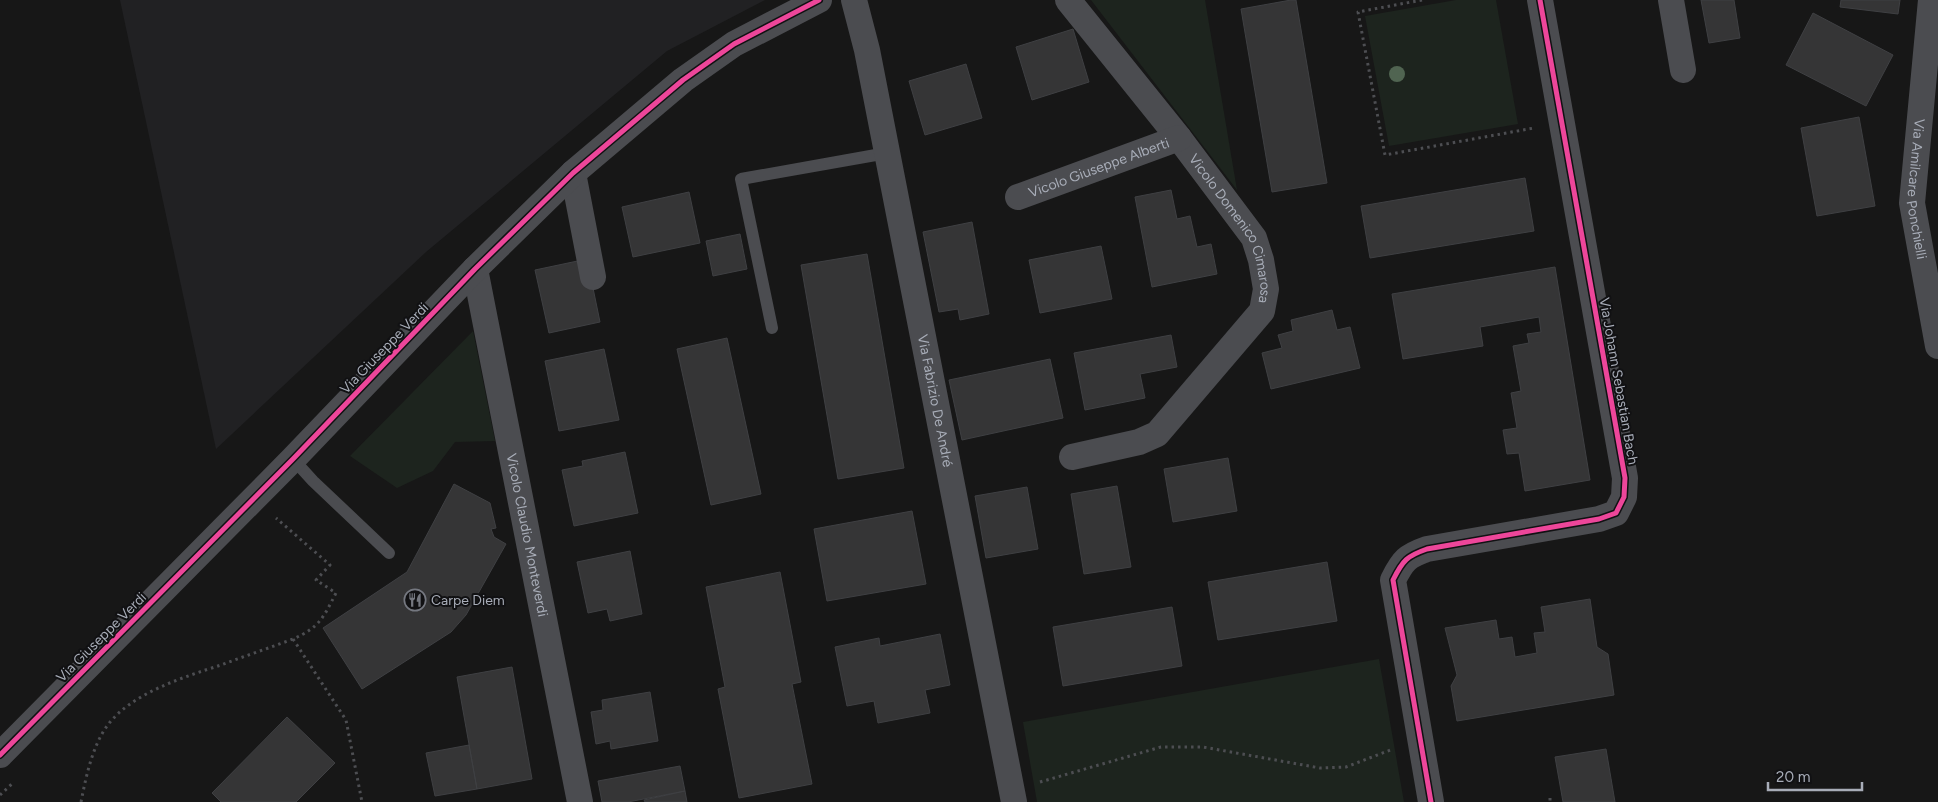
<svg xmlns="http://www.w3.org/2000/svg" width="1938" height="802" viewBox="0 0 1938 802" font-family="Figtree,sans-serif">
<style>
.built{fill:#212123}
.green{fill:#1d241e}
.building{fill:#353536;stroke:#3f4043}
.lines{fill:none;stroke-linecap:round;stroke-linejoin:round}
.path{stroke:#4d4e52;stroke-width:3;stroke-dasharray:2.5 4;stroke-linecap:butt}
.service{stroke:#4b4c50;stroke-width:12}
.minor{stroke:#4b4c50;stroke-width:26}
.cycleway-casing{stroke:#111113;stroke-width:8}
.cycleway{stroke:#ed469a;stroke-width:5}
.tree{fill:#506451}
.labels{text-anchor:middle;stroke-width:4;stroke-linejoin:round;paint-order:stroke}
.street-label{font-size:14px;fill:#a8adb8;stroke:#111113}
.poi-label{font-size:14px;fill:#a8adb8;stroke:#111113;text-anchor:start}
</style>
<rect width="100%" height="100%" fill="#171717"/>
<!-- built -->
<path class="built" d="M120,0h645l-98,51 -241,201 -210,197z"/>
<!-- green -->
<path class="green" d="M1091,0h114l32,190z
M1456,0h40l22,124 -129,22 -24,-130z
M473,331l22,110 -40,1 -22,29 -36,17 -47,-32z
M1379,659l25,143h-367l-14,-80z"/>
<!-- building -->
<path class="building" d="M1291,0h5l31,183 -55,9 -31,-183z
M1701,0h33l6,38 -31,5z
M1841,0h59l-2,14 -58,-7z
M1813,13l80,42 -27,51 -80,-41z
M1073,29l16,53 -57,18 -16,-53z
M966,64l16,54 -57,17 -16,-54z
M1859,117l16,89 -58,10 -16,-88z
M1525,178l9,53 -164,27 -9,-52z
M1171,190l6,29 13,-3 7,31 14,-3 6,30 -65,13 -17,-90z
M689,192l11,51 -67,14 -11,-50z
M972,222l17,92 -29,6 -2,-11 -19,3 -16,-80z
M740,234l7,35 -34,7 -7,-35z
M1101,246l11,53 -72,14 -11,-53z
M867,254l37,214 -66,11 -37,-214z
M587,259l13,63 -51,11 -14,-63z
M1555,267l35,213 -65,11 -6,-38 -12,1 -4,-24 14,-2 -6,-35 10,-2 -8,-45 16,-3 -2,-9 14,-2 -2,-15 -59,10 3,19 -80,13 -11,-65z
M1332,310l5,20 13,-3 10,41 -89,21 -9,-36 20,-5 -4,-13 15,-4 -2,-11z
M1171,335l6,32 -37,7 5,24 -60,12 -11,-57z
M727,338l34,156 -50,11 -34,-156z
M604,349l15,71 -60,11 -14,-70z
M1050,359l13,59 -101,22 -13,-60z
M625,452l13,61 -64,13 -12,-56 21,-4 -1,-5z
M1228,458l9,53 -64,11 -9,-53z
M454,484l36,19 6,25 -5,1 3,8 12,7 -40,71 -15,17 -89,57 -39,-61 84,-56z
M1117,486l14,81 -47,7 -13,-80z
M1027,487l11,62 -52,9 -11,-62z
M912,511l14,73 -99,17 -13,-72z
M630,551l12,63 -32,7 -3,-12 -19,4 -11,-51z
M1327,562l10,59 -119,19 -10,-58z
M780,572l21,110 -9,2 20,100 -73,14 -21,-109 7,-2 -19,-100z
M1590,599l7,48 11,7 6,41 -157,26 -6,-35 6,-11 -12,-47 51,-8 3,19 13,-2 3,20 22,-4 -3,-20 11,-1 -4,-25z
M1172,607l10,59 -119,20 -10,-59z
M940,634l10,51 -25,5 5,23 -52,10 -4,-22 -27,5 -12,-59 44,-9 1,8z
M512,667l20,112 -55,10 -20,-112z
M650,692l8,49 -47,8 -1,-8 -14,3 -5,-32 12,-2 -1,-10z
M287,717l48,46 -39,39h-75l-9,-9z
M469,745l8,44 -42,7 -9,-43z
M1606,749l9,53h-52l-8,-45z
M680,766l5,25 -57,11h-26l-4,-21z
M685,791l2,11h-42l-1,-2z"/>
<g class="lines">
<!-- path -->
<path class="path" d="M1422,0l-64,12 27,143 149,-27
M293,639l53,81 16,82
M1040,782l121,-35h42l117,21 26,-1 47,-18
M0,795l14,-13
M1550,798v4
M81,802c5,-25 11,-55 26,-76 24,-33 77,-49 114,-61 24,-9 48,-17 72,-26 27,-12 30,-21 43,-46l-20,-13 14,-15 -54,-47"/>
<!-- service -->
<path class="service" d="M772,328l-31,-149 146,-26
M293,459l20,22 76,72"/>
<!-- minor -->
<g class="minor">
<path id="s1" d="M854,0l13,50 147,752"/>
<path id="s2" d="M1068,0l111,138 75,100 7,22 5,29 -4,22 -105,123 -18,8 -67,15"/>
<path d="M1671,0l12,70"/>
<path id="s3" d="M1931,0l-19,203 26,143"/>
<path d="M573,173l20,104"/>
<path id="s4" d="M1018,197l161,-59"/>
<path id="s5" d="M475,269l105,533"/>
<path d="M0,755l293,-296 182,-190 98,-96 110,-93 51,-36 85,-44"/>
<path d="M1431,802l-38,-222c10,-20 14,-24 34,-31l172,-30 17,-6 8,-16 1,-19 -85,-478"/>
</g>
<!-- cycleway casing -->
<g class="cycleway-casing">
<path id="cycleway" d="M0,755l293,-296 182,-190 98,-96 110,-93 51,-36 85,-44
M1431,802l-38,-222c10,-20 14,-24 34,-31l172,-30 17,-6 8,-16 1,-19 -85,-478"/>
</g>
<!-- cycleway -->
<use href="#cycleway" class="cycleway"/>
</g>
<!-- trees -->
<circle class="tree" cx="1397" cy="74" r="8"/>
<!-- icons -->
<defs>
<g id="restaurant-ring" transform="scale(1.125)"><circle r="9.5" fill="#111113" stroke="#757880" stroke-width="1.5"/><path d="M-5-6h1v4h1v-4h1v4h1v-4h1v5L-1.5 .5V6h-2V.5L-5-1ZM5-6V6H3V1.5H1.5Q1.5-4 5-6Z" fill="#757880"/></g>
</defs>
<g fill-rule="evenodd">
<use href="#restaurant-ring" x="415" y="600"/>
</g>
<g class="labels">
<!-- street labels -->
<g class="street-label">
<text dy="5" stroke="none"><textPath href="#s4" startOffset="86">Vicolo Giuseppe Alberti</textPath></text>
<text dy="5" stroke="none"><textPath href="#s3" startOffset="190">Via Amilcare Ponchielli</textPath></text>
<text dy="5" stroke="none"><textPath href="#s2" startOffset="284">Vicolo Domenico Cimarosa</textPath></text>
<text transform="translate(384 348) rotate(-46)" y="5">Via Giuseppe Verdi</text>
<text transform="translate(1619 381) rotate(80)" y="5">Via Johann Sebastian Bach</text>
<text dy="5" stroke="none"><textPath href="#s1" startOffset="409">Via Fabrizio De André</textPath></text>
<text dy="5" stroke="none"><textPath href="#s5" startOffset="271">Vicolo Claudio Monteverdi</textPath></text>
<text transform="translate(101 637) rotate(-45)" y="5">Via Giuseppe Verdi</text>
</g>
<!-- poi labels -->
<g class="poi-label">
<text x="431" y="605">Carpe Diem</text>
</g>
</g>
<!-- scale -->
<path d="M1768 782v8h94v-8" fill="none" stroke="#a8adb8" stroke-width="2.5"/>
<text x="1776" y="782" font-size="15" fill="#a8adb8" stroke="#111113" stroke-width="4" paint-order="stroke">20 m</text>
</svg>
